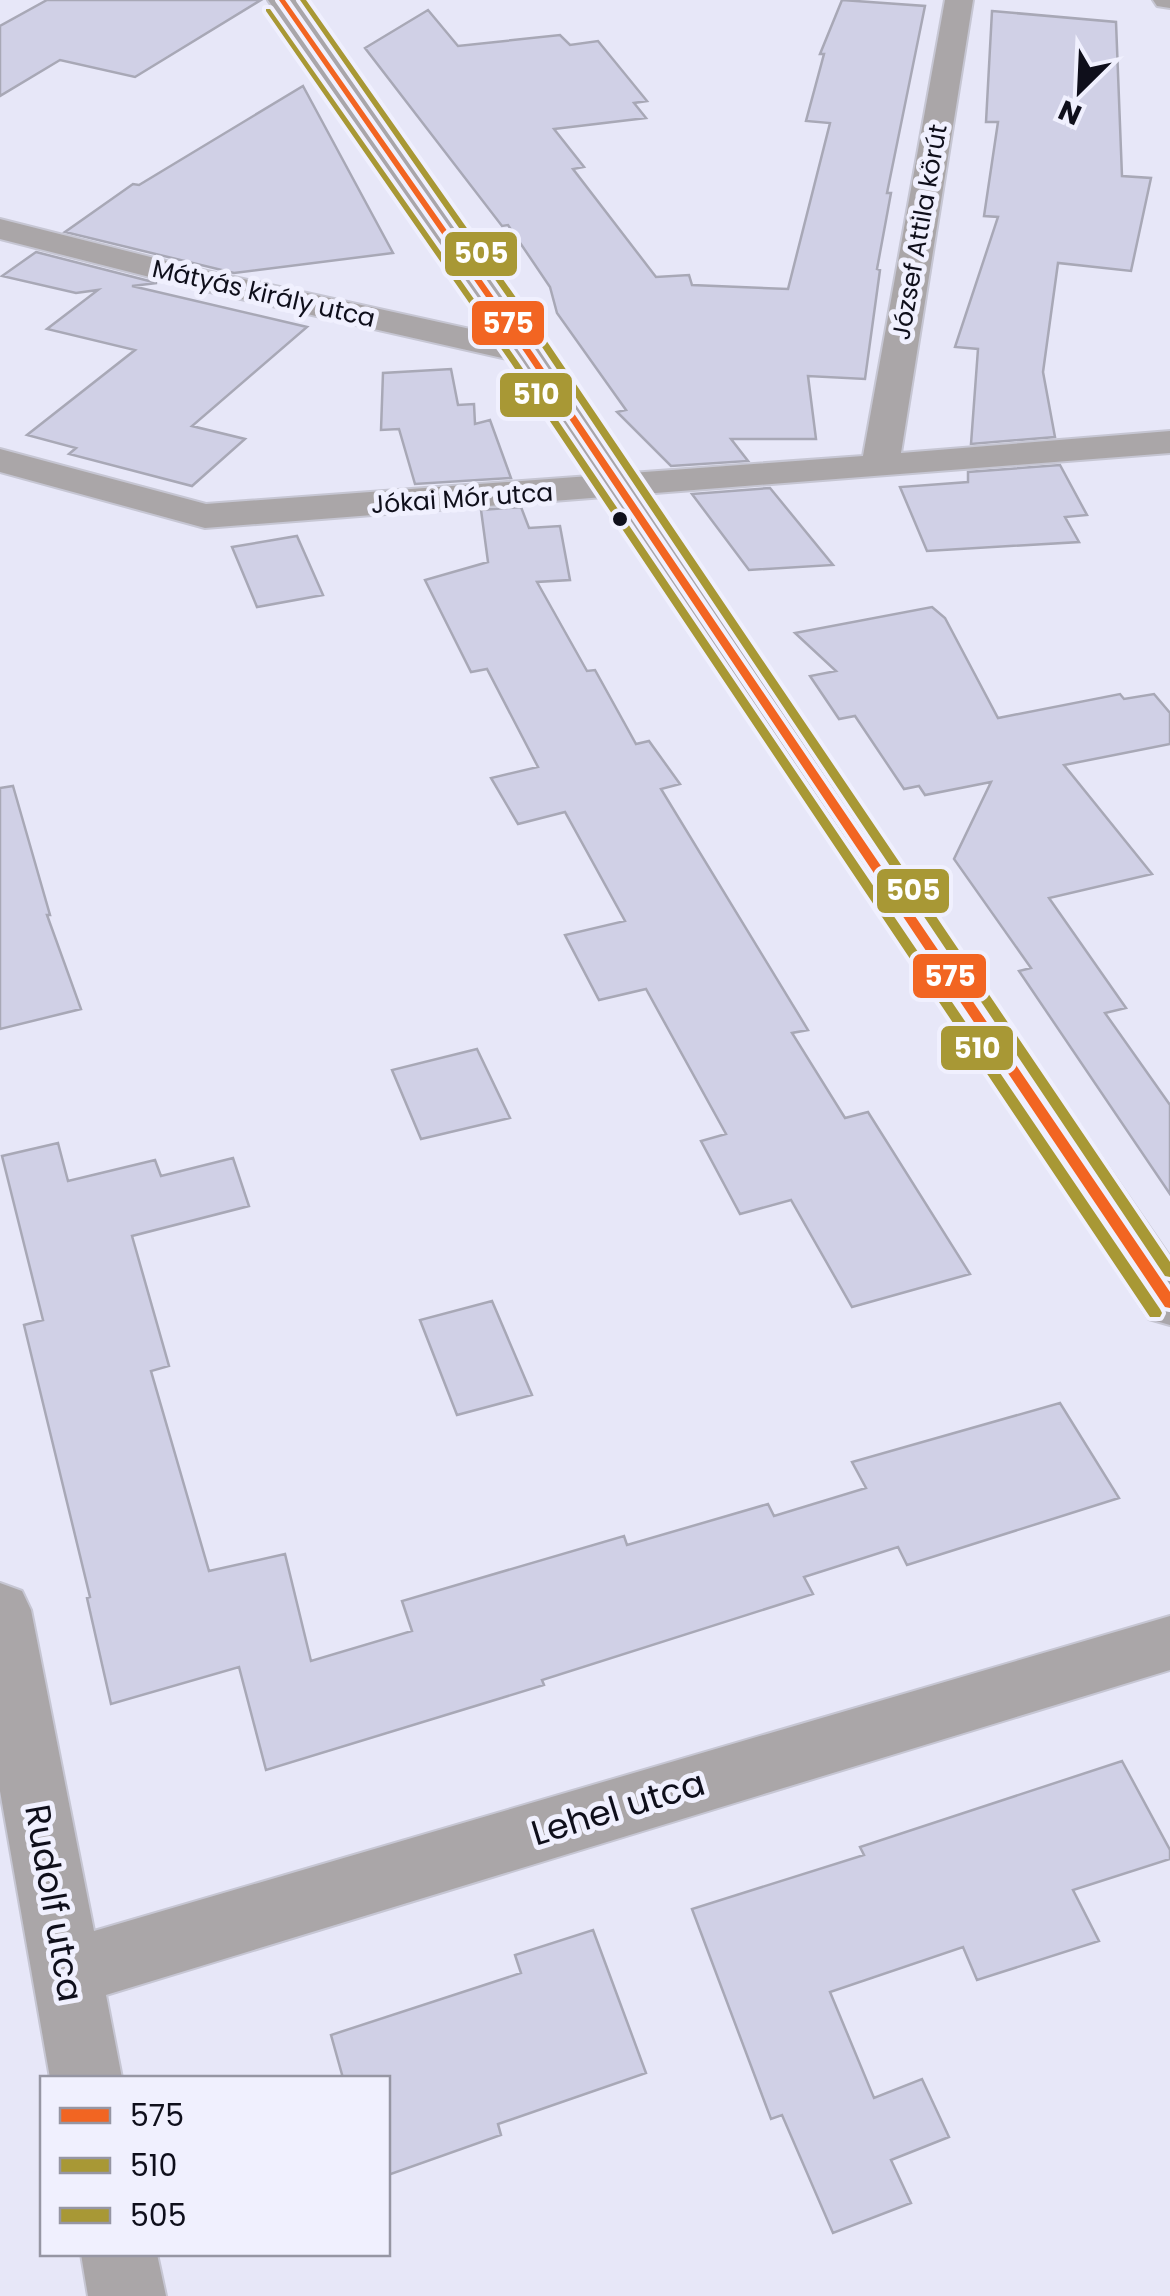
<svg xmlns="http://www.w3.org/2000/svg" width="1170" height="2296" viewBox="0 0 1170 2296" font-family="Poppins,sans-serif">
<style>
.building{fill:#d0d0e6;stroke:#a8a8b6;stroke-width:2.5}
.lines{fill:none;stroke-linecap:round;stroke-linejoin:round}
.minor-casing{stroke:#c6c6d3;stroke-width:4}
.secondary-casing{stroke:#c6c6d3;stroke-width:4}
.minor{fill:#aaa6a8;fill-rule:evenodd}
.secondary{fill:#a9a6aa;fill-rule:evenodd}
.bus-1-casing{stroke:#f0f0fe;stroke-width:8}
.bus-2-casing{stroke:#f0f0fe;stroke-width:8}
.bus-3-casing{stroke:#f0f0fe;stroke-width:8}
.bus-1{fill:#f26522;fill-rule:evenodd}
.bus-2{fill:#a89835;fill-rule:evenodd}
.bus-3{fill:#a89835;fill-rule:evenodd}
.bus-dot{fill:#0f0f1b;stroke:#f0f0fe;stroke-width:4}
.labels{text-anchor:middle;stroke-width:10;stroke-linejoin:round;paint-order:stroke}
.far-street-label{font-size:25px;fill:#0f0f1b;stroke:#f0f0fe}
.near-street-label{font-size:35px;fill:#0f0f1b;stroke:#f0f0fe}
.line-badge{stroke:#f0f0fe;stroke-width:4}
.badge-label{font-size:28px;text-anchor:middle;font-weight:bold;fill:#fff}
</style>
<rect width="100%" height="100%" fill="#e7e7f8"/>
<!-- building -->
<path class="building" d="M47,0h214l-126,77 -75,-17 -60,36v-70z
M842,0l83,6 -38,187h4l-14,76 3,1 -15,109 -57,-3 8,63h-85l17,22 -77,5 -54,-54 9,-2 -69,-97 -7,-26 -42,-62 -6,1 -137,-178 63,-38 30,36 102,-11 10,10 28,-4 49,60 -13,2 12,15 -92,11 30,38 -11,2 83,108 33,-2 3,10 96,4 42,-166 -24,-2 18,-67h-4z
M992,11l124,11 6,154 29,2 -20,93 -73,-8 -15,109 12,65 -84,7 7,-95 -23,-2 43,-130 -14,-1 14,-94h-12z
M303,86l90,167 -159,20 -169,-41 68,-48 6,1z
M36,252l121,31 -25,3 175,41 -115,99 53,13 -53,47 -123,-32 7,-6 -49,-13 108,-85 -88,-21 51,-39 -22,3 -74,-17z
M451,369l7,36 16,-1 1,20 15,-4 21,58 -96,6 -16,-55 -18,1 2,-57z
M1060,465l27,50 -22,2 14,25 -152,9 -27,-64 68,-5v-10z
M770,488l63,77 -84,5 -57,-76z
M521,507l8,21 31,-2 10,54 -33,2 50,89 8,-1 41,74 13,-3 31,43 -19,5 147,241 -16,3 53,85 23,-6 102,162 -118,33 -61,-107 -51,14 -39,-73 25,-7 -80,-145 -47,11 -34,-65 60,-14 -60,-109 -47,12 -27,-46 47,-11 -51,-98 -16,3 -46,-92 63,-18 -7,-52z
M297,536l26,59 -66,12 -25,-60z
M932,607l13,11 53,100 122,-24 4,5 30,-5 16,19v31l-106,21 88,109 -103,24 77,110 -21,5 65,92v89l-151,-223 12,-3 -77,-109 37,-77 -66,13 -6,-9 -15,3 -49,-73 -16,3 -29,-43 26,-5 -41,-38z
M13,786l37,129h-3l34,94 -81,20v-241z
M477,1049l33,69 -89,21 -29,-69z
M58,1143l10,38 87,-21 6,16 72,-18 16,48 -117,30 37,130 -18,5 58,200 76,-17 26,107 101,-30 -10,-30 222,-65 3,9 141,-41 6,12 92,-28 -14,-26 208,-59 59,95 -212,67 -9,-18 -94,30 9,17 -271,86 2,5 -278,85 -27,-103 -128,37 -24,-106 3,-1 -66,-272 19,-5 -41,-164z
M492,1301l40,94 -75,20 -37,-95z
M1122,1761l48,89v9l-97,31 26,51 -122,39 -14,-33 -133,45 44,106 48,-19 27,58 -58,23 20,43 -78,30 -51,-118 -11,4 -79,-210 172,-54 -4,-8z
M593,1930l53,143 -148,51 3,11 -113,40v-97h-45l-12,-43 190,-62 -6,-18z"/>
<g class="lines">
<!-- minor casing -->
<g class="minor-casing">
<path id="minor" d="M945,0h28l-72,453 269,-22v22l-965,75 -205,-56v-23l206,55 657,-48z
M1153,0h17v8l-13,-2z
M0,219l198,50 331,73 12,4 6,7 -6,7 -12,4 -332,-75 -197,-50z
M0,1583l22,8 9,19 63,321 1076,-315v54l-1064,325 16,83h-72l-50,-287z
M81,2254h76l9,42h-78z"/>
</g>
<!-- secondary casing -->
<g class="secondary-casing">
<path id="secondary" d="M268,0h28l246,345 628,912v68l-21,-6 -638,-966z"/>
</g>
<!-- minor -->
<use href="#minor" class="minor"/>
<!-- secondary -->
<use href="#secondary" class="secondary"/>
<!-- bus-1 casing -->
<g class="bus-1-casing">
<path id="bus-1" d="M279,0h6l248,353 637,939v16l-5,-1 -640,-954z"/>
</g>
<!-- bus-2 casing -->
<g class="bus-2-casing">
<path id="bus-2" d="M266,9h4l249,354 641,946 2,4 -2,4h-10l-639,-954 -245,-352z"/>
</g>
<!-- bus-3 casing -->
<g class="bus-3-casing">
<path id="bus-3" d="M300,0h6l242,343 622,919v15l-5,-1 -625,-932z"/>
</g>
<!-- bus-1 -->
<use href="#bus-1" class="bus-1"/>
<!-- bus-2 -->
<use href="#bus-2" class="bus-2"/>
<!-- bus-3 -->
<use href="#bus-3" class="bus-3"/>
</g>
<!-- markers -->
<circle class="bus-dot" cx="620" cy="519" r="9"/>
<g class="labels">
<!-- far-street labels -->
<g class="far-street-label">
<text transform="translate(919 232) rotate(-80)" y="9">József Attila körút</text>
<text transform="translate(264 293) rotate(13)" y="9">Mátyás király utca</text>
<text transform="translate(462 498) rotate(-4)" y="9">Jókai Mór utca</text>
</g>
<!-- near-street labels -->
<g class="near-street-label">
<text transform="translate(618 1808) rotate(-17)" y="12">Lehel utca</text>
<text transform="translate(54 1903) rotate(80)" y="12">Rudolf utca</text>
</g>
</g>
<g class="line-badge">
<rect x="443" y="230" width="76" height="48" rx="10" fill="#a89835"/>
<rect x="470" y="299" width="76" height="48" rx="10" fill="#f26522"/>
<rect x="498" y="371" width="76" height="48" rx="10" fill="#a89835"/>
<rect x="875" y="867" width="76" height="48" rx="10" fill="#a89835"/>
<rect x="911" y="952" width="77" height="48" rx="10" fill="#f26522"/>
<rect x="939" y="1024" width="76" height="48" rx="10" fill="#a89835"/>
</g>
<g class="badge-label">
<text x="481" y="263">505</text>
<text x="508" y="333">575</text>
<text x="536" y="404">510</text>
<text x="913" y="900">505</text>
<text x="950" y="986">575</text>
<text x="977" y="1058">510</text>
</g>
<!-- legend -->
<rect x="40" y="2076" width="350" height="180" fill="#f0f0fe" stroke="#9696a3" stroke-width="2.5"/>
<rect x="60" y="2108" width="50" height="15" fill="#f26522" stroke="#9696a3" stroke-width="2.5"/>
<text x="130" y="2126" font-size="30" fill="#0f0f1b">575</text>
<rect x="60" y="2158" width="50" height="15" fill="#a89835" stroke="#9696a3" stroke-width="2.5"/>
<text x="130" y="2176" font-size="30" fill="#0f0f1b">510</text>
<rect x="60" y="2208" width="50" height="15" fill="#a89835" stroke="#9696a3" stroke-width="2.5"/>
<text x="130" y="2226" font-size="30" fill="#0f0f1b">505</text>
<!-- north arrow -->
<g transform="translate(1080 90) rotate(204)" stroke="#f0f0fe" stroke-width="8" paint-order="stroke">
<path d="M0-8L18 38L0 25L-18 38Z" fill="#0f0f1b"/>
<text y="-15" font-size="28" font-weight="bold" text-anchor="middle" fill="#0f0f1b">N</text>
</g>
</svg>
